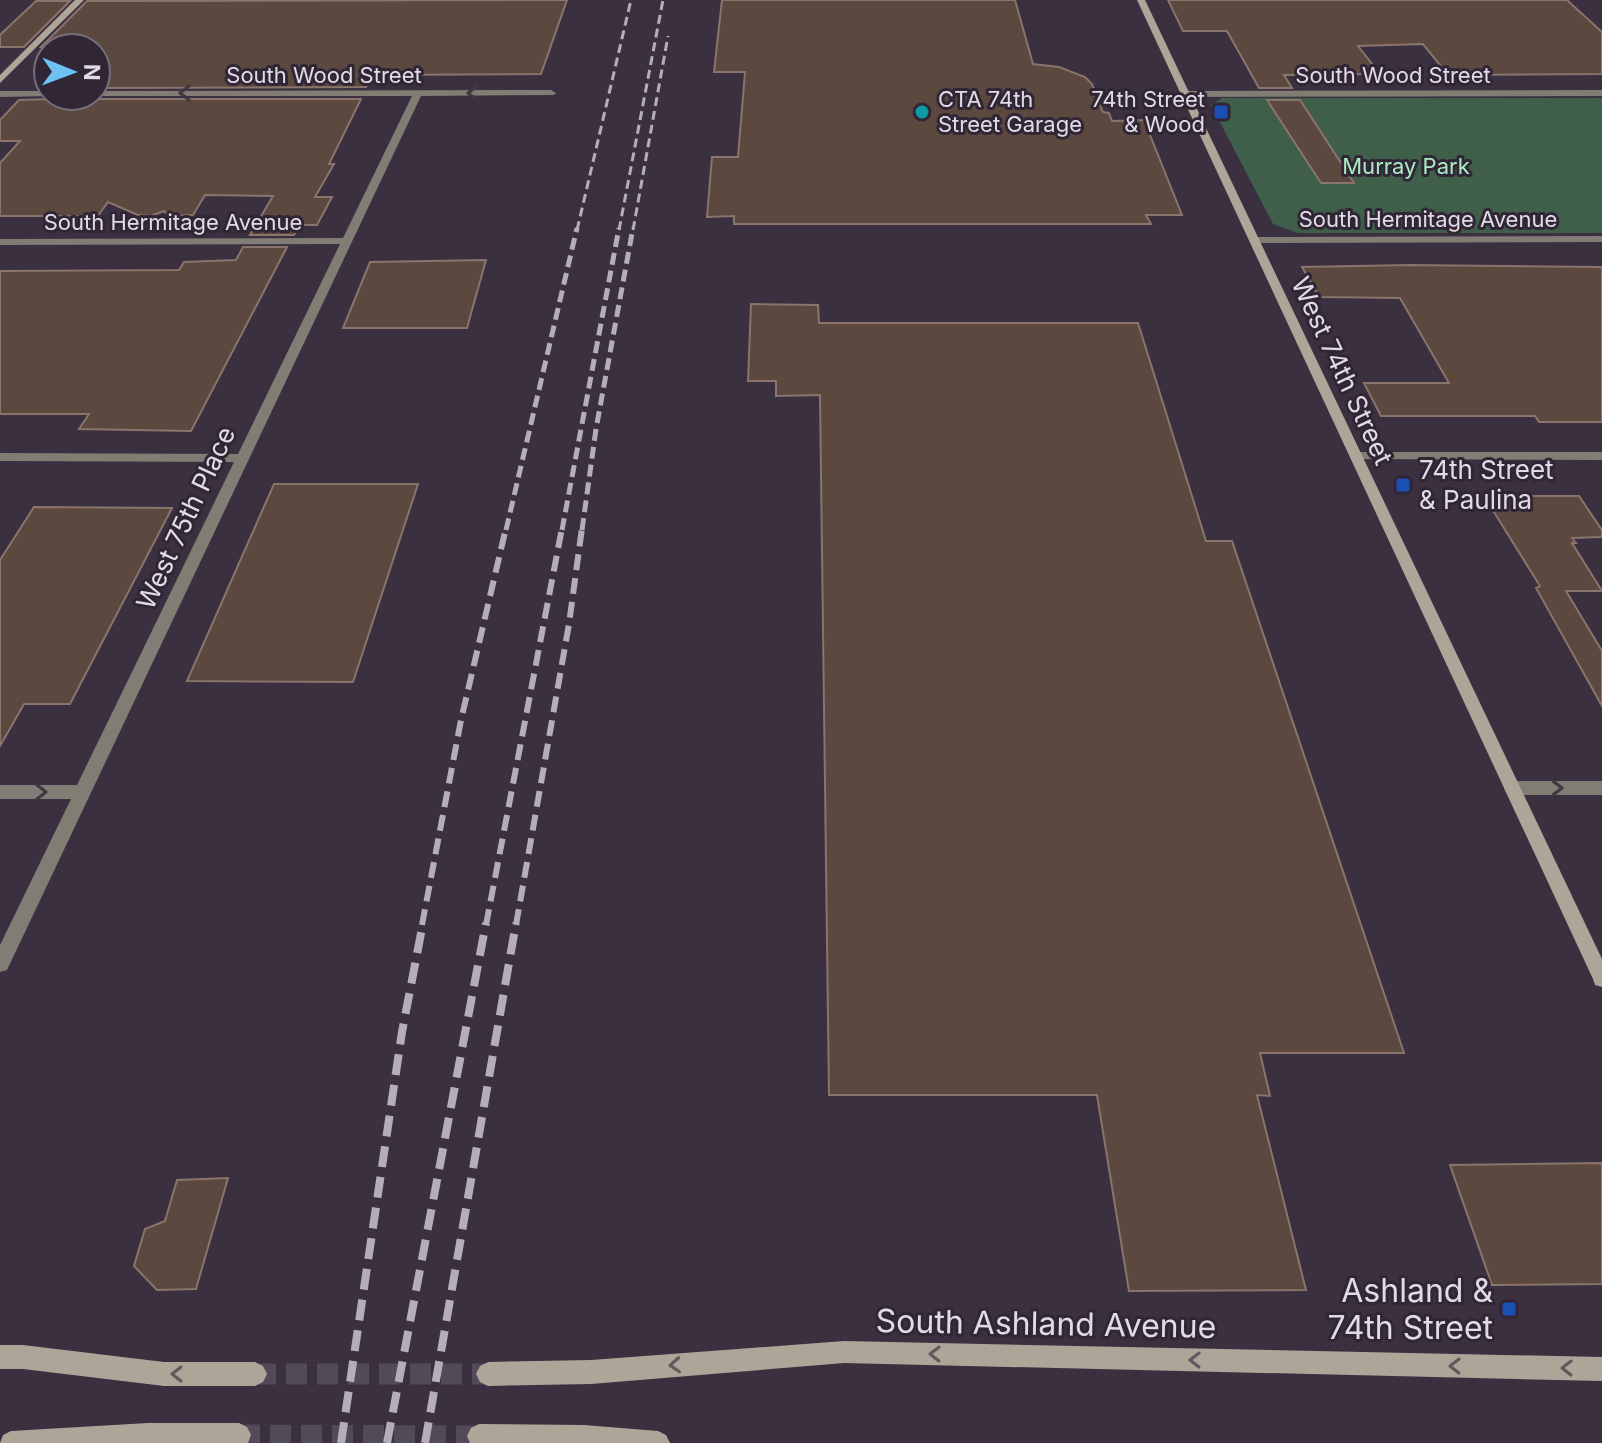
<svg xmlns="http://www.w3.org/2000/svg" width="1602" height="1443" viewBox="0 0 1602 1443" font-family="Inter,sans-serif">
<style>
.green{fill:#3f5f4b}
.building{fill:#5b483f;stroke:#8a746b;stroke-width:2}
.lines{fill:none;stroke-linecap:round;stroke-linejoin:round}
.secondary-tunnel{stroke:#534a59;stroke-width:21;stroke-dasharray:21 10;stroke-linecap:butt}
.street{fill:#817c74;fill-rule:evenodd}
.secondary{fill:#ada598;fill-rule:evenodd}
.rail-far3{stroke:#b5aeba;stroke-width:3;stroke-dasharray:9 5;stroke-linecap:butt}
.rail-far2{stroke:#b5aeba;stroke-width:5;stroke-dasharray:12 6;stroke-linecap:butt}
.rail-far1{stroke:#b5aeba;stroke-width:6;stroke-dasharray:16 8;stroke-linecap:butt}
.rail{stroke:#b5aeba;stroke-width:8;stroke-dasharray:21 10;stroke-linecap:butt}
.oneway{stroke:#403742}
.oneway2{stroke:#62595d}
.culture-dot{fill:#0f9aa8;stroke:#302635;stroke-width:3}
.transit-dot{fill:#1a4fb4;stroke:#302635;stroke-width:3}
.labels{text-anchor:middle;stroke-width:6;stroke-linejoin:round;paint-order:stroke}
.far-street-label{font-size:22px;fill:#e1dbe5;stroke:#302635}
.far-poi-label{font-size:22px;fill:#e1dbe5;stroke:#302635;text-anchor:start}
.far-park-label{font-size:22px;fill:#aaebc3;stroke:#302635}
.street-label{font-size:26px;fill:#e1dbe5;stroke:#302635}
.poi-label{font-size:26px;fill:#e1dbe5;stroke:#302635;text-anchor:start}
.near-poi-label{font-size:32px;fill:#e1dbe5;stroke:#302635;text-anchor:end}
.near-street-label{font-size:32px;fill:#e1dbe5;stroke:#302635}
</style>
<rect width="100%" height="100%" fill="#3a3040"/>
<!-- green -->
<path class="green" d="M1222,98h380v135h-304l-25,-9 -62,-119z"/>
<!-- building -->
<path class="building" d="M567,0l-26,74 -168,1 -7,12 -270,1v-40l-55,-1 46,-46z
M722,0h293l18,64 26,3 26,10 7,7 11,28 6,1 3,8 32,-1 38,95h-36l5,9h-417v-8l-27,1 5,-60h26l7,-85h-31z
M1168,0h399l35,32v42l-154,1 -25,-31 -65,2 22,28 -96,1 8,13h-33l-32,-57h-44z
M36,1h34l-46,46h-24v-12z
M54,96h39l3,3h265l-32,65h5l-19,33h17l-15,28h-17l-6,10h-44l23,-39 -68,-1 -12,20 -24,1 -5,-5 -13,5 -13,-1 -30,-13 -10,14h-98v-53l20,-22h-20v-21l19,-20 32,-1z
M1267,100h33l54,83h-33z
M243,247h44l-96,184 -112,-2 10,-15h-89v-143l179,-1 5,-8 52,-2z
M486,260l-19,68h-124l27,-66z
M1409,265l193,2v155h-63l-4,-6h-154l-17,-33h85l-49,-85 -81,-1 -17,-30z
M751,304l67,1 1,18h319l68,218h26l172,512h-144l10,43 -13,-1 49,195 -177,1 -32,-196h-268l-9,-700 -44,1v-15h-28z
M274,484h144l-65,198 -166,-1z
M1484,496h95l23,34v7l-30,1 4,5h-4l30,48h-36l36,60v55l-66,-118 4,-2z
M34,507l138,1 -102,196h-46l-24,42v-186z
M1602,1163v121l-110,1 -42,-120z
M228,1178l-32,111 -39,1 -23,-24 11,-37 20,-8 12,-41z"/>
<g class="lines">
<!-- secondary-tunnel -->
<path class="secondary-tunnel" d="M255,1374h233
M239,1435l240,1"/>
<!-- street -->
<path class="street" d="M551,90l5,3 -2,2 -133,1 -414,874 -7,2v-27l71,-146h-71v-14h77l157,-323 -234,-1v-8l238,1 102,-210 -340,1v-6l343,-1 69,-142h-319h3v-5z
M1602,90v6l-417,1 -5,-3 5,-3z
M0,91h48v5h3l-51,1z
M1602,236v6l-348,1 -5,-3 5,-3z
M1356,452h246v8l-251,-1v-6z
M1512,781h90v14h-90l-6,-2 -2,-5 2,-5z"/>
<!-- secondary -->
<path class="secondary" d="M75,0h9l-84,83v-8z
M1137,0h8l457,959v28l-7,-2 -2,-6z
M844,1341l758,16v24l-758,-18 -253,21 -103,2 -8,-4 -4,-8 4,-8 8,-4 103,-2z
M0,1345h23l141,17h91l8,4 4,8 -4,8 -8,4h-91l-141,-17h-23z
M148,1423h91l8,4 4,8 -3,8h-248l3,-8 8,-4z
M479,1424l105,1 74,6 8,4 4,8h-200l-3,-7 4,-8z"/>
<!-- rail-far3 -->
<path class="rail-far3" d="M577,230l54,-230
M619,230l44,-230
M633,230l35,-194"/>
<!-- rail-far2 -->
<path class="rail-far2" d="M506,530l71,-302
M562,530l57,-302
M582,530l14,-101 37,-201"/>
<!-- rail-far1 -->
<path class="rail-far1" d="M422,925l39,-205 45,-192
M486,925l76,-397
M516,925l53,-301 13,-96"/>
<!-- rail -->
<path class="rail" d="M341,1443l61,-411 21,-109
M387,1443l99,-520
M425,1443l91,-520"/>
</g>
<!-- one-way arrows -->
<defs><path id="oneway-chevron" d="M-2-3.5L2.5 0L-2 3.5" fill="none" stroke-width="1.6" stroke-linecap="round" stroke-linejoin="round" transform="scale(2)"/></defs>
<g class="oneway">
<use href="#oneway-chevron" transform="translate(185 93) rotate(180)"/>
<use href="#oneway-chevron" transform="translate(473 93) rotate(180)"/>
<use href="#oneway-chevron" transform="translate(1557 788)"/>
<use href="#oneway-chevron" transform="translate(41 792)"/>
</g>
<g class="oneway2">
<use href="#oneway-chevron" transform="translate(935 1354) rotate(-179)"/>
<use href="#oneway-chevron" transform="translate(1195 1360) rotate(-179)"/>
<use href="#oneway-chevron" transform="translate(675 1365) rotate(176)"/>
<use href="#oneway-chevron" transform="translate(1455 1366) rotate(-179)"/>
<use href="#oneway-chevron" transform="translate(1567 1368) rotate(-179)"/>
<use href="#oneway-chevron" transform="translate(177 1374) rotate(-180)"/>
</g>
<!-- markers -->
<circle class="culture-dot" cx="922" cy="112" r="8"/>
<g class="transit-dot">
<rect x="1213" y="104" width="16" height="16" rx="4"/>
<rect x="1395" y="477" width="16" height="16" rx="4"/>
<rect x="1501" y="1301" width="16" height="16" rx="4"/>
</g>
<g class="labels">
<!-- far-street labels -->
<g class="far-street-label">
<text x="324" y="83">South Wood Street</text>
<text x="1393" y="83">South Wood Street</text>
<text x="1428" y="227">South Hermitage Avenue</text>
<text x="173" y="230">South Hermitage Avenue</text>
</g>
<!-- far-poi labels -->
<g class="far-poi-label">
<text x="938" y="107">CTA 74th<tspan x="938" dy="25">Street Garage</tspan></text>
<text x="1205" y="107" text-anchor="end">74th Street<tspan x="1205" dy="25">&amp; Wood</tspan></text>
</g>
<!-- far-park labels -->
<g class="far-park-label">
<text x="1406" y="174">Murray Park</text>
</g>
<!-- street labels -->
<g class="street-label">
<text transform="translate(1342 371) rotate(65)" y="9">West 74th Street</text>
<text transform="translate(186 518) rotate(-65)" y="9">West 75th Place</text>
</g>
<!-- poi labels -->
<g class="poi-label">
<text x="1419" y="479">74th Street<tspan x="1419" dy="30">&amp; Paulina</tspan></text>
</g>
<!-- near-poi labels -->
<g class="near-poi-label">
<text x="1493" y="1302">Ashland &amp;<tspan x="1493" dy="37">74th Street</tspan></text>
</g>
<!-- near-street labels -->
<g class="near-street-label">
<text transform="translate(1046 1324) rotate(1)" y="11">South Ashland Avenue</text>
</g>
</g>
<!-- north arrow -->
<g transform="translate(72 72) rotate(91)"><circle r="38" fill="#302635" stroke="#776e7b" stroke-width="2"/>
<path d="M0-6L14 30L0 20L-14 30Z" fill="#6dc2f3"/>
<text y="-12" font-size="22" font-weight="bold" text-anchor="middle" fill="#e1dbe5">N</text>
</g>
</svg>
